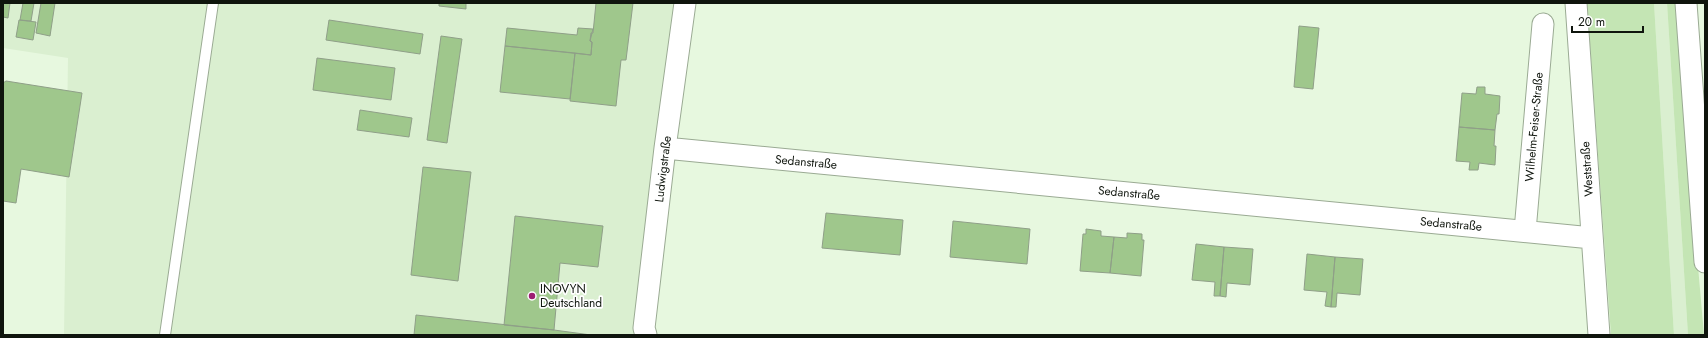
<svg xmlns="http://www.w3.org/2000/svg" width="1708" height="338" viewBox="0 0 1708 338" font-family="Jost,sans-serif">
<style>
.built{fill:#daefd0}
.green{fill:#c4e5b4}
.building{fill:#9fc78c;stroke:#8f9f88}
.lines{fill:none;stroke-linecap:round;stroke-linejoin:round}
.service-casing{stroke:#9aaa93;stroke-width:12}
.minor-casing{stroke:#9aaa93;stroke-width:23}
.service{stroke:#fff;stroke-width:10}
.minor{stroke:#fff;stroke-width:21}
.poi-dot{fill:#9d1e72;stroke:#fff;stroke-width:1.5}
.labels{text-anchor:middle;stroke-width:3.5;stroke-linejoin:round;paint-order:stroke}
.street-label{font-size:12px;fill:#0f150d;stroke:#fff}
.poi-label{font-size:12px;fill:#0f150d;stroke:#fff;text-anchor:start}
</style>
<rect width="100%" height="100%" fill="#e7f8df"/>
<!-- built -->
<path class="built" d="M3,3h683l-42,332h-580l4,-277 -65,-10z
M1654,3h13l21,332h-14z"/>
<!-- green -->
<path class="green" d="M1587,3h67l20,332h-63z
M1667,3h8l29,332h-16z"/>
<!-- building -->
<path class="building" d="M3,3h7l-2,15 -5,-1z
M23,3h11l-3,18 -11,-1z
M41,3h14l-5,33 -14,-3z
M439,3h27v6l-27,-3z
M596,3h37l-7,57h-5l-5,46 -46,-5 5,-48 16,2 1,-13 -2,-1 1,-8h2z
M19,20l17,2 -3,18 -17,-3z
M329,20l94,14 -3,20 -94,-14z
M1299,26l20,2 -6,61 -19,-2z
M507,28l70,7 1,-7 15,1 -3,12 2,1 -1,13 -86,-9z
M441,36l21,3 -15,104 -20,-3z
M505,46l70,7 -5,46 -70,-7z
M317,58l78,10 -4,32 -78,-10z
M6,81l76,12 -13,84 -48,-8 -5,34 -13,-2v-118z
M1477,87h8v7l15,2 -1,18h-2l-2,16 -36,-3 3,-34 14,1z
M360,110l52,8 -3,19 -52,-7z
M1459,127l36,3 -1,16h2l-1,19 -16,-2 -1,7h-9l1,-8 -14,-1z
M423,167l48,5 -13,109 -47,-6z
M826,213l77,7 -3,35 -78,-7z
M515,216l88,10 -5,41 -38,-4 -6,67 -50,-5z
M953,221l77,8 -3,35 -77,-7z
M1086,229l15,2v5l13,1 -4,36 -30,-2 3,-37h3z
M1127,233l15,1v6h2l-3,36 -31,-3 4,-36 13,1z
M1196,244l28,3 -4,49h-6l1,-14 -23,-2z
M1224,247l29,2 -3,36 -23,-2 -1,14 -6,-1z
M1307,254l28,3 -4,50 -6,-1 2,-14 -23,-2z
M1335,257l28,2 -3,36 -23,-2 -1,14h-5z
M416,315l138,15 37,5h-177z"/>
<g class="lines">
<!-- service casing -->
<g class="service-casing">
<path id="service" d="M165,335l48,-332"/>
</g>
<!-- minor casing -->
<g class="minor-casing">
<path id="minor" d="M1576,3l23,332
M1686,3l19,259
M665,148l927,90
M1525,231l18,-207
M646,335l-2,-7 21,-180 20,-145"/>
</g>
<!-- service -->
<use href="#service" class="service"/>
<!-- minor -->
<use href="#minor" class="minor"/>
</g>
<!-- markers -->
<circle class="poi-dot" cx="532" cy="296" r="4"/>
<g class="labels">
<!-- street labels -->
<g class="street-label">
<text transform="translate(1534 127) rotate(-85)" y="4">Wilhelm-Feiser-Straße</text>
<text transform="translate(806 162) rotate(5)" y="4">Sedanstraße</text>
<text transform="translate(663 169) rotate(-83)" y="4">Ludwigstraße</text>
<text transform="translate(1587 169) rotate(-94)" y="4">Weststraße</text>
<text transform="translate(1129 193) rotate(5)" y="4">Sedanstraße</text>
<text transform="translate(1451 224) rotate(5)" y="4">Sedanstraße</text>
</g>
<!-- poi labels -->
<g class="poi-label">
<text x="540" y="293">INOVYN<tspan x="540" dy="14">Deutschland</tspan></text>
</g>
</g>
<!-- border -->
<rect width="1708" height="338" fill="none" stroke="#0f150d" stroke-width="8"/>
<!-- scale -->
<path d="M1572 26v6h71v-6" fill="none" stroke="#0f150d" stroke-width="2"/>
<text x="1578" y="26" font-size="12" fill="#0f150d" stroke="#ffffff" stroke-width="3" paint-order="stroke">20 m</text>
</svg>
